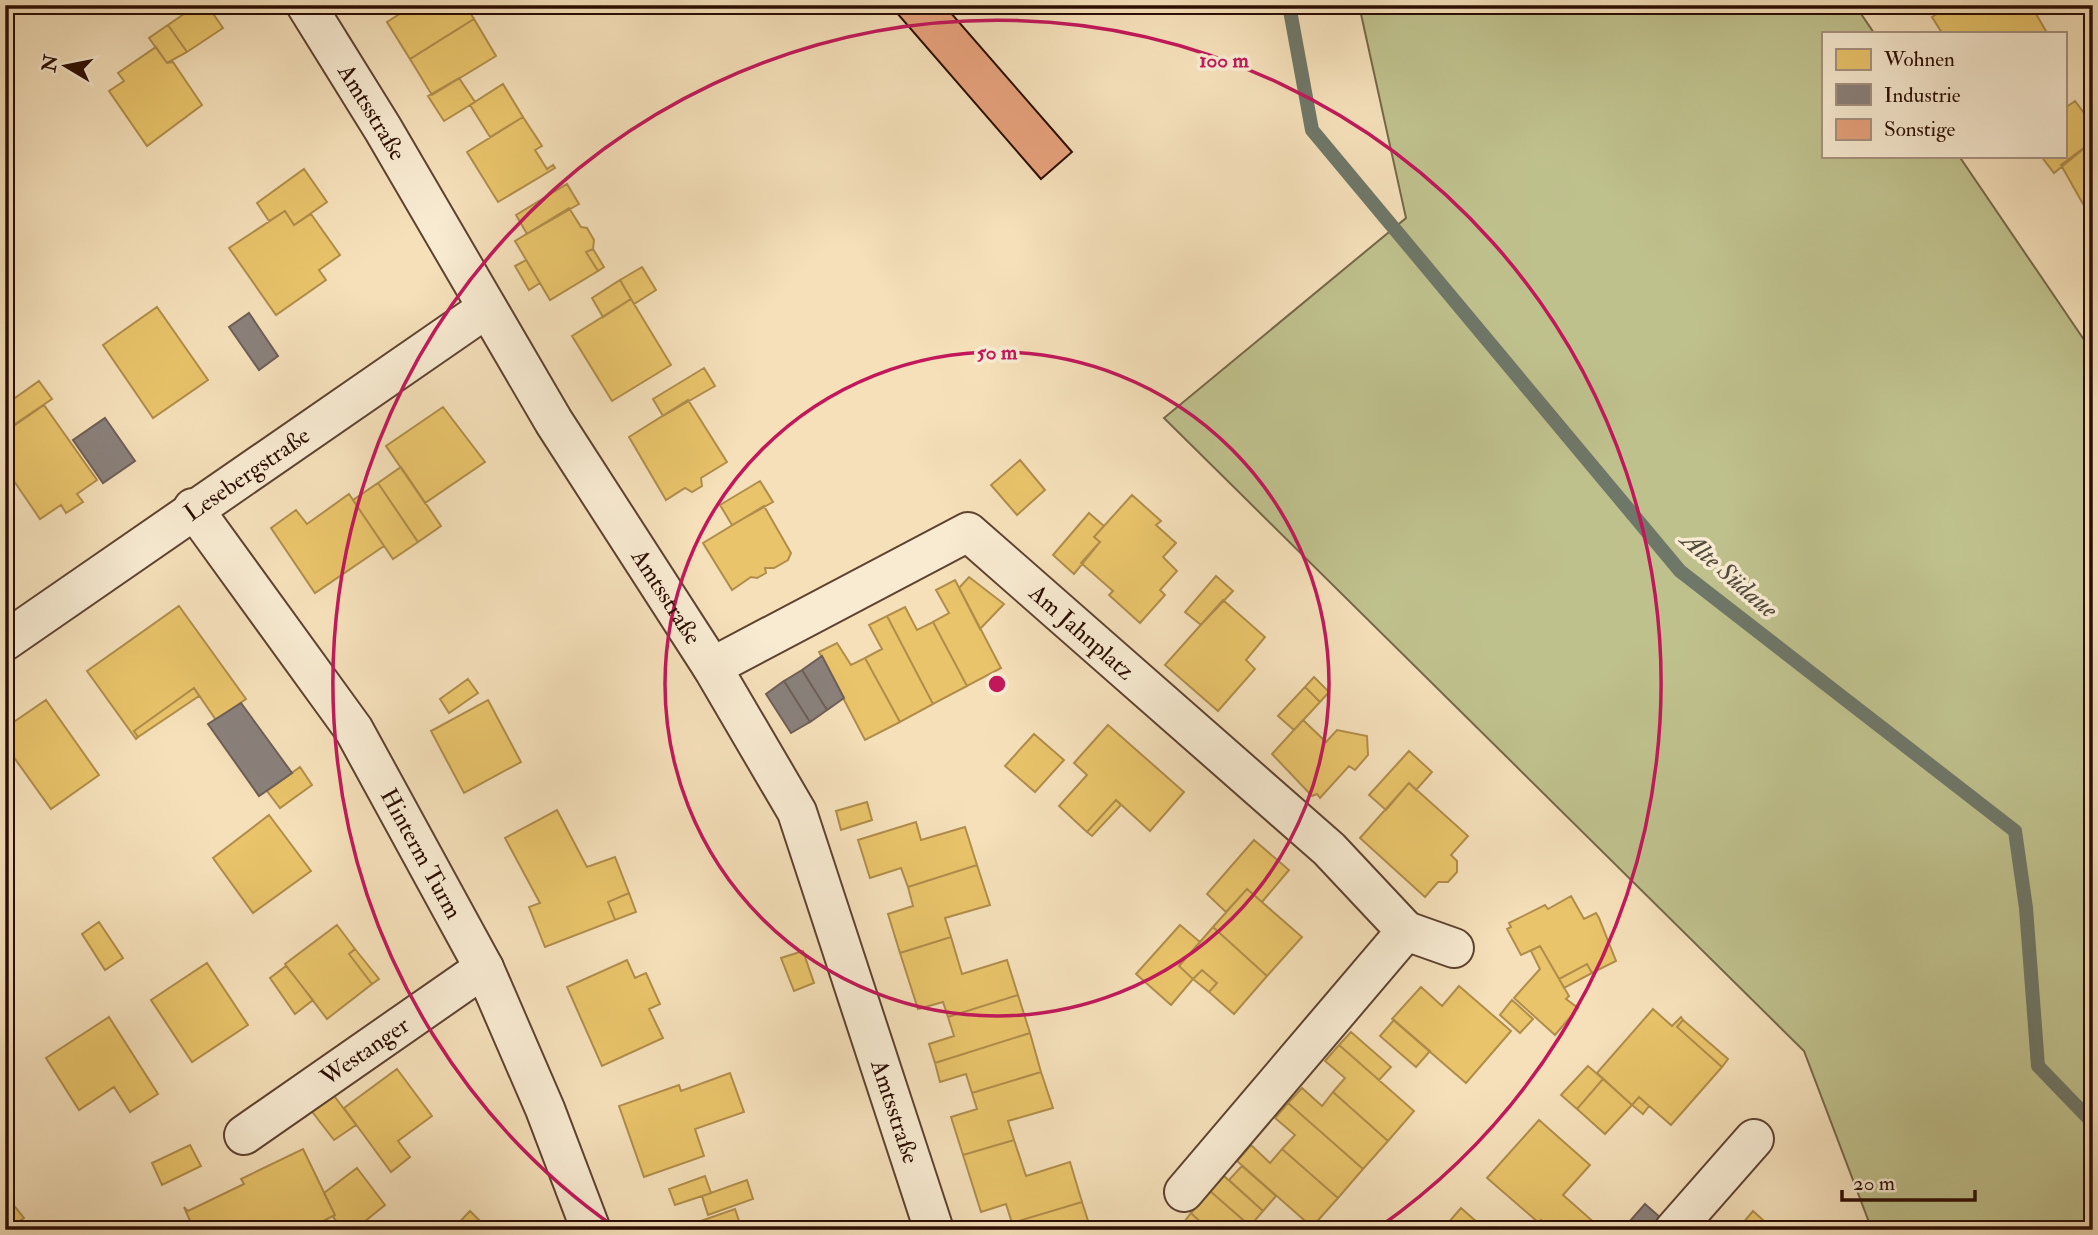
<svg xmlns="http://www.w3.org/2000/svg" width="2098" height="1235" viewBox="0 0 2098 1235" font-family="'IM FELL Double Pica',serif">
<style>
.green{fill:#bfc18d;stroke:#756748;stroke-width:2}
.homes{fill:#e9c46a;stroke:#b08d4b;stroke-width:2}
.industry{fill:#8a817c;stroke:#6e5e57;stroke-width:2}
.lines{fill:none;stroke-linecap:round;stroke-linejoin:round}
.stream{stroke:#6f7768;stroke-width:14}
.building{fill:#e6a17b;stroke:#2b0d02;stroke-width:2}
.minor-casing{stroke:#5e4230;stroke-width:42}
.minor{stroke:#f8ebd2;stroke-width:38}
.ring{fill:none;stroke:#c2185b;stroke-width:3.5}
.labels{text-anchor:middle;stroke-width:7;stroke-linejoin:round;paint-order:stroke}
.street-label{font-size:24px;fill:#2b0d02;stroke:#f8ebd2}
.water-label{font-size:26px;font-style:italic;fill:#534b3e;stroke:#f8ebd2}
.centre{fill:#c2185b;stroke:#f8ebd2;stroke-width:3.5}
.ring-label{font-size:21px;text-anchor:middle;font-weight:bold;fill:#c2185b;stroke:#f8ebd2;stroke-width:7;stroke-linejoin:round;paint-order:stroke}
</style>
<rect width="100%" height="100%" fill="#f5e0ba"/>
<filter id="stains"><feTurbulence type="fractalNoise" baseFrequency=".00286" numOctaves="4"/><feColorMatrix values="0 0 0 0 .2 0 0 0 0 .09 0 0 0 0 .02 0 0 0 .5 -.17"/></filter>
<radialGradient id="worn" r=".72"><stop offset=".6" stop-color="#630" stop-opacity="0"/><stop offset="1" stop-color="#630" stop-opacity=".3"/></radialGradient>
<!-- green -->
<path class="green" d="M1359,5h496l19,28h-51v123h136l134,197v877h-221l-68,-179 -640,-633 242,-200z"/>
<!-- homes -->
<path class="homes" d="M197,5h10l16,23 -36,24 -19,-27z
M414,5h51l9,14 -64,40 -23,-37z
M1951,5h84l-3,2 14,24 -4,2h-100l-10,-16z
M474,19l22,37 -64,39 -22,-36z
M168,25l19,27 -20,11 -18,-25z
M156,47l11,16 6,-1 29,43 -55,41 -38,-55 15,-10 -6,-8z
M459,78l16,24 -31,19 -16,-25z
M503,84l20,33 -33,20 -20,-32z
M2075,101l18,24v16l-39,32 -13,-17h24v-48z
M523,117l19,29 -7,4 12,19 6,-4 2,3 -57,34 -31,-50z
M2093,141v69l-6,-8 -4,2 -22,-39z
M304,169l23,33 -33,23 -9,-14 -16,10 -12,-18z
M567,184l12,20 -52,30 -11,-19z
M569,208l12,19 6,1 7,12 -1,9 -7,3 12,19 -48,29 -35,-59z
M285,211l9,14 17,-11 29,41 -21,15 7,10 -50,35 -47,-67z
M593,249l11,18 -6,4 -12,-19z
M526,260l14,23 -11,7 -14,-24z
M642,267l14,23 -22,14 -14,-24z
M620,280l11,19 -28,18 -11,-19z
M631,299l40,66 -59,36 -40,-65z
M157,307l51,73 -55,38 -50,-73z
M704,368l11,18 -52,30 -10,-17z
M39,381l13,18 -40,27 -7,-10v-11z
M688,400l39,62 -26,16 1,8 -10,6 -7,-4 -19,12 -37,-63z
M44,405l53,75 -20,14 6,8 -17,11 -5,-8 -21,14 -35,-51v-36z
M443,407l42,55 -60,41 -39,-57z
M1020,460l25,30 -28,25 -26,-30z
M401,467l40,59 -23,16 -40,-59z
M760,481l13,21 -41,23 -12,-20z
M378,483l40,59 -25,17 -40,-59z
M349,494l35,52 -69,47 -44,-65 25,-18 11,14z
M1132,495l29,26 -5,4 20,18 -13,14 14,14 -17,19 5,5 -25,28 -31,-28 4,-4 -32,-28 19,-21 -6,-5z
M764,506l27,47 -3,7 -14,8h-9l1,5 -9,5 -6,-1 -19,13 -29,-47z
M1089,513l15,13 -10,11 6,5 -26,32 -21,-19z
M1216,576l17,15 -32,34 -16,-13z
M969,577l35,27 -24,25 -21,-41z
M955,580l46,88 -34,18 -34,-64 16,-9 -13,-23z
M1223,600l42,37 -19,23 9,9 -37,42 -53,-46z
M179,606l67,93 -30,21 -22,-32 -60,43 4,6 -2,2 -49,-68z
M905,607l12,23 16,-8 34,64 -34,18 -46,-88z
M887,616l46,88 -33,18 -35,-64 17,-9 -13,-24z
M837,643l14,22 14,-7 35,64 -35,18 -46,-88z
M1314,677l15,15 -9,10 -15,-15z
M468,679l10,14 -29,20 -9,-14z
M1305,687l15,15 -26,28 -16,-14z
M194,688l5,8 -61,41 -4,-6z
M46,700l53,75 -48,34 -46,-64v-17z
M488,700l33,62 -57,31 -33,-62z
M1303,720l23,22 11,-12 30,6 1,19 -13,15 -6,-4 -29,32 -3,-4 -5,2 -40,-42z
M1108,725l76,67 -34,39 -34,-31 -29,32 -28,-26 28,-31 -13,-12z
M1034,734l30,26 -29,32 -30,-26z
M1409,751l23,21 -16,18 -7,-7 -23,27 -17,-15z
M300,767l12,18 -32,23 -13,-17z
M1409,783l59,53 -17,19 6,6v11l-9,10h-10l-13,15 -65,-59z
M1116,800l5,5 -29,31 -5,-4z
M867,802l5,18 -31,10 -5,-19z
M557,810l30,57 28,-10 14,36 -21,9 7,18 -70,27 -16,-40 11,-4 -35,-65z
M269,815l42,56 -58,42 -40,-55z
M916,822l5,18 44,-13 12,38 -69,22 -7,-19 -31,10 -12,-38z
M1254,840l35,30 -27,32 -15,-13 -21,23 -19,-18z
M977,865l13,40 -45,13 6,19 -51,16 -12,-39 25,-8 -5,-19z
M1247,889l55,48 -35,39 -54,-49z
M629,893l7,19 -21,8 -7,-18z
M1571,896l13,23 12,-6 3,5 17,43 -24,12 -5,-9 -28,15 -19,-33 -19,9 -14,-26 4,-2 -2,-4 36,-18 3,4z
M99,922l24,36 -18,12 -23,-36z
M337,925l18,24 -6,5 23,30 -45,35 -42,-55z
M1180,925l20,17 -21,24 14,13 -22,26 -35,-31z
M1213,927l54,49 -33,38 -25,-22 8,-9 -15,-13 -9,9 -14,-13z
M951,937l11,37 45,-14 11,35 -70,22 -5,-15 -25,7 -18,-56z
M1540,946l29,50 -3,3 12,9 -23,27 -41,-37 26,-29 -9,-18z
M355,949l24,30 -7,5 -23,-30z
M803,951l11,32 -20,8 -13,-33z
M627,960l8,18 11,-5 14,31 -11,5 14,29 -61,28 -35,-79z
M207,963l41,62 -56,37 -41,-62z
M1587,964l5,9 -28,15 -5,-9z
M286,966l27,34 -18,14 -25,-36z
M1202,970l15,13 -8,9 -16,-13z
M1459,986l52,45 -45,52 -74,-64 29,-32 21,19z
M1018,995l12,38 -95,30 -6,-19 25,-8 -6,-19z
M1512,1000l21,19 -13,14 -20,-18z
M1653,1009l19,17 9,-9 2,3 -6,7 45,40 -51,58 -32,-28 -7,8 -35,-32z
M109,1017l49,77 -28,18 -16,-25 -35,23 -33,-52z
M1394,1020l36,31 -14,16 -36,-31z
M1683,1020l45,39 -6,8 -45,-40z
M1351,1032l40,35 -12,13 -40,-35z
M1030,1033l11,39 -69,21 -6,-19 -26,8 -5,-19z
M1339,1045l75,66 -26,30 -55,-49 12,-14 -20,-17z
M1588,1066l15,13 -26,30 -16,-14z
M397,1069l35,47 -34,25 12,16 -19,15 -47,-64z
M1041,1072l12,36 -45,13 6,19 -51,15 -12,-38 26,-8 -5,-16z
M730,1073l14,39 -49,17 9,27 -60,21 -25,-71 60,-21 2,6z
M1603,1079l29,26 -27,29 -28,-25z
M1302,1088l20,18 11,-14 55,49 -25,28 -75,-66z
M332,1093l24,32 -22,15 -24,-31z
M1639,1097l10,9 -6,8 -11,-9z
M1288,1103l75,66 -25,29 -56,-49 13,-14 -20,-17z
M1539,1120l51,45 -27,30 34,30 -4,5h-41l-11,-10 -2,3 -52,-45z
M1014,1140l12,36 44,-14 12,40 -70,21 -6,-19 -25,8 -18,-57z
M190,1145l11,21 -39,19 -10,-22z
M1251,1145l19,18 12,-14 56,49 -26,29 -75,-66z
M303,1149l32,66 -29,15h-112l-10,-23 4,4 56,-27 -3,-5z
M1242,1166l34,30 -13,15 -34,-31z
M357,1168l28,37 -31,25h-10l-11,-13 2,-2 -11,-22z
M705,1176l6,17 -36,12 -6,-16z
M1224,1176l39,35 -13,15 -40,-35z
M747,1180l6,19 -45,16 -6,-19z
M1210,1191l40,35 -3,4h-38l-18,-17z
M8,1198l16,20 -19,12v-30z
M1082,1202l9,28h-77l-2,-7z
M1461,1208l25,22h-44z
M735,1209l7,21h-67z
M470,1211l19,19h-37z
M1753,1211l21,19h-37z
M1191,1213l18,17h-31z"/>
<!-- industry -->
<path class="industry" d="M249,313l29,43 -19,14 -30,-43z
M105,418l30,43 -32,22 -30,-43z
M822,656l22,42 -17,12 -25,-40z
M802,670l25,40 -17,12 -26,-41z
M784,681l26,41 -19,11 -25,-39z
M241,703l51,70 -33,23 -51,-72z
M1645,1204l17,15 -10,11h-30z"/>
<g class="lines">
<!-- stream -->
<path class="stream" d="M1289,5l23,125 368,441 335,260 11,77 12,158 55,57"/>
</g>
<!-- building -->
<path class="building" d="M890,5h54l128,147 -31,27z"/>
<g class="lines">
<!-- minor casing -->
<g class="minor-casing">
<g id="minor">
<path id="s1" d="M306,5l77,124 171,293 158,245 85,145 137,418"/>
<path id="s2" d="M193,508l161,222 130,238 61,141 46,121"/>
<path id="s3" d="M5,641l482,-333"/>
<path id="s4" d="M712,667l256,-135 361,317 77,82 -222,261"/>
<path d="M1406,931l48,17"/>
<path id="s5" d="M244,1135l240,-167"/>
<path d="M1674,1230l80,-91"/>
</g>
</g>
<!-- minor -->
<use href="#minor" class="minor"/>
</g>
<!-- distance rings -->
<g class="ring">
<circle cx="997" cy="684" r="332"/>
<path d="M616 1228A664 664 0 1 1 1378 1228"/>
</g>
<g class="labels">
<!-- street labels -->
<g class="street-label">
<text dy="8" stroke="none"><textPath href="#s1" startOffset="126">Amtsstraße</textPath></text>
<text dy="8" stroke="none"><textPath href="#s3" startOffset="294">Lesebergstraße</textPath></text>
<text dy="8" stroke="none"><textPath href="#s1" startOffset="693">Amtsstraße</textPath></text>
<text dy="8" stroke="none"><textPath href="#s4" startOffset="441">Am Jahnplatz</textPath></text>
<text dy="8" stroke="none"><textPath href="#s2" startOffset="415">Hinterm Turm</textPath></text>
<text dy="8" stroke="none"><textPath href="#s5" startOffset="147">Westanger</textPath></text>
<text dy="8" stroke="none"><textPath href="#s1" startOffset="1260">Amtsstraße</textPath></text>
</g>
<!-- water labels -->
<g class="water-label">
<text transform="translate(1730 574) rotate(41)" y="9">Alte Südaue</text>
</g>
</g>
<circle cx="997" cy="684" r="10" class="centre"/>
<g class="ring-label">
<text x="1224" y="67">100 m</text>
<text x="997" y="359">50 m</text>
</g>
<!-- margin -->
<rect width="2098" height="1235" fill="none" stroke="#f5e0ba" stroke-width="28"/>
<rect x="7" y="7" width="2084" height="1221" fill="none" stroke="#2b0d02" stroke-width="3.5"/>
<rect x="14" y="14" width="2070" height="1207" fill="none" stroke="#2b0d02" stroke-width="2"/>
<!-- legend -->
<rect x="1822" y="32" width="245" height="126" fill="#f8ebd2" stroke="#a6927f" stroke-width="2"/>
<rect x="1836" y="49" width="35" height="21" fill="#e9c46a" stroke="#a6927f" stroke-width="2"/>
<text x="1884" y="66" font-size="21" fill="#2b0d02">Wohnen</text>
<rect x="1836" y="84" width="35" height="21" fill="#8a817c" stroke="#a6927f" stroke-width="2"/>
<text x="1884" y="102" font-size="21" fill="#2b0d02">Industrie</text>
<rect x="1836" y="119" width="35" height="21" fill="#e6a17b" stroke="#a6927f" stroke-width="2"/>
<text x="1884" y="136" font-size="21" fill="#2b0d02">Sonstige</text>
<!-- north arrow -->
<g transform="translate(66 66) rotate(280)" stroke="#f8ebd2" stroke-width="5" paint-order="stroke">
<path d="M0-5L12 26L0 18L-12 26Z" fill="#2b0d02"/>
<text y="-10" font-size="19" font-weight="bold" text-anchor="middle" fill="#2b0d02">N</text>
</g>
<!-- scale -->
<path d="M1842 1190v10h133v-10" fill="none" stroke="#2b0d02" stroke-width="3.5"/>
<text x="1853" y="1190" font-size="21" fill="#2b0d02" stroke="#f8ebd2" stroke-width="5" paint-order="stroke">20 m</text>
<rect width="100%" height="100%" filter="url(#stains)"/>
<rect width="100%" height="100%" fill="url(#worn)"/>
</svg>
